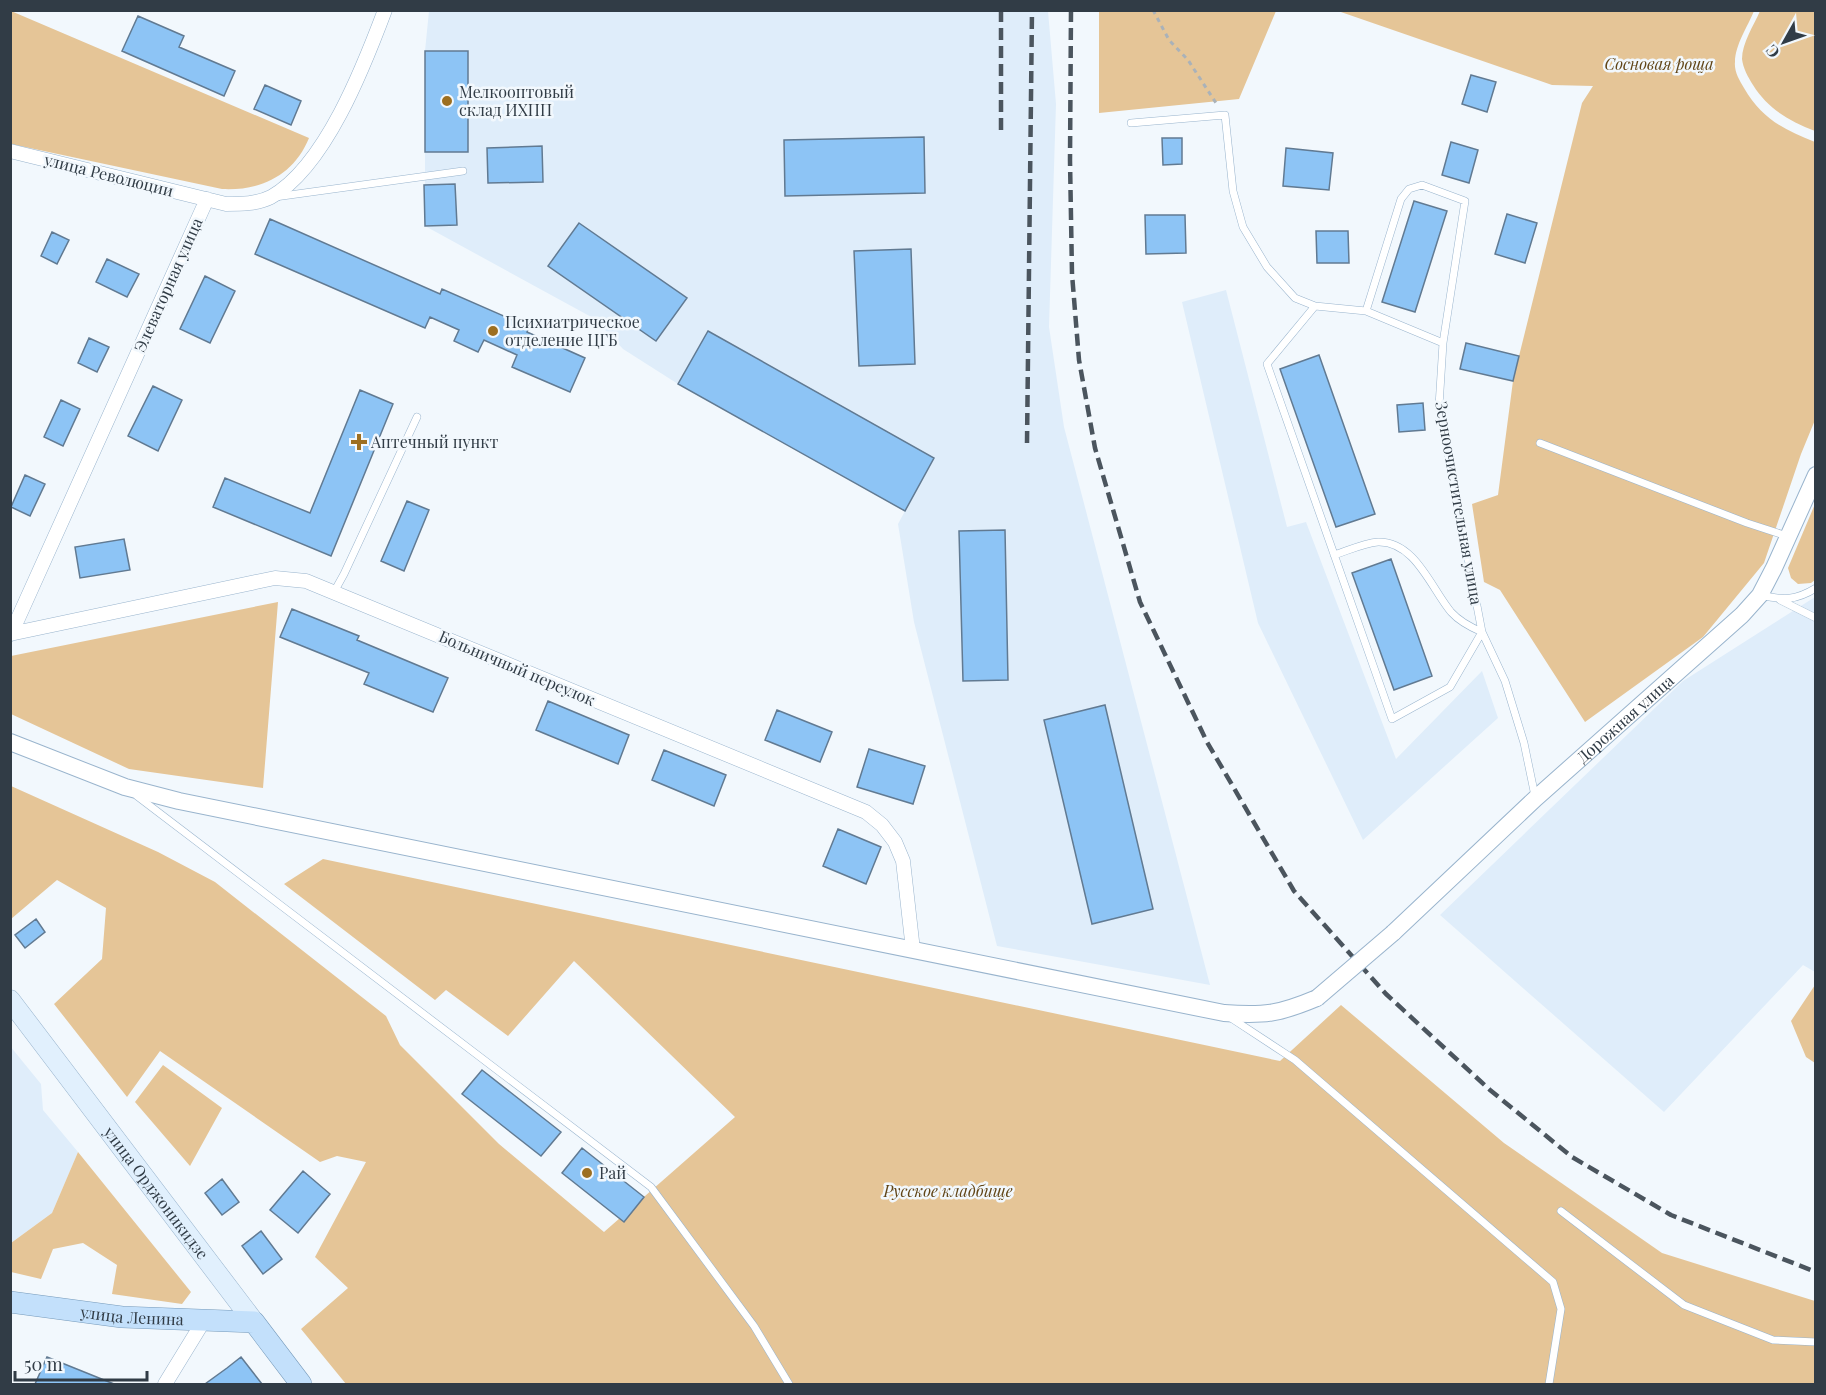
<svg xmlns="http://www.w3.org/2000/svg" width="1826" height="1395" viewBox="0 0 1826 1395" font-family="'Playfair Display',serif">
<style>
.built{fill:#dfedfa}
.green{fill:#e5c597}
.building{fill:#8dc4f5;stroke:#617a92;stroke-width:1.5}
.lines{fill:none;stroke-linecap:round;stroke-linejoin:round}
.service-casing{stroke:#99b4cd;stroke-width:8}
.minor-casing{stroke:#99b4cd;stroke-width:15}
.tertiary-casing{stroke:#99b4cd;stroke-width:18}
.secondary-casing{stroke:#99b4cd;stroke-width:21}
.primary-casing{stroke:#769aba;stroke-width:22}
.path{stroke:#aab2b9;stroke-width:3;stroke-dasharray:4.5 4.5;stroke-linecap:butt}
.service{stroke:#fff;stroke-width:7}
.minor{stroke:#fff;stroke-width:14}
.tertiary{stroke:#fff;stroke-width:16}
.secondary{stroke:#e1f0fd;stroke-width:20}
.primary{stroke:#c3e0fb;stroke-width:21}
.rail{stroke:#4b555e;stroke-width:4.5;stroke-dasharray:12 6;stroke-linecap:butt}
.tertiary-bridge-casing{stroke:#99b4cd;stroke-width:18;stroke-linecap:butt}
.tertiary-bridge{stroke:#fff;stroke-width:16}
.poi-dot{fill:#9d6f21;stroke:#f2f8fd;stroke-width:2}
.labels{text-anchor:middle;stroke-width:5;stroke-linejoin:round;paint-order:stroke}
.park-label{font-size:16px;font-style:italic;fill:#614517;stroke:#f2f8fd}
.poi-label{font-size:16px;fill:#313c46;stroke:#f2f8fd;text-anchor:start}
.street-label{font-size:16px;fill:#313c46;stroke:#f2f8fd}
</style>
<rect width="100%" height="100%" fill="#f2f8fd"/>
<!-- built -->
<path class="built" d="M429,11h619l8,93 -7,223 15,100 146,558 -213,-39 -83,-324 -16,-98 7,-13 -227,-127 -55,-35 -28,-30 -170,-93v-175z
M1226,290l61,237 19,-5 90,237 86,-88 16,47 -135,122 -105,-217 -76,-321z
M1815,597v375l-12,-7 -139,147 -224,-197 243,-234z
M10,1046l31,38 2,26 35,42 -26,61 -41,30z"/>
<!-- green -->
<path class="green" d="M11,11l298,127c-15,37 -48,53 -87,51l-211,-45z
M1099,11v-1l177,1 -37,88 -140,14z
M1338,11h416c-6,15 -19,34 -19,51 -1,9 4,18 9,26 18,31 39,41 71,54v278l-14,34 -37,109 -61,74 -118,85 -85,-132 -16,-8 -12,-78 26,-9 15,-114 6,-25 63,-253 11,-17 -41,-1z
M1760,11h55v120c-26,-10 -47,-22 -62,-46 -5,-8 -10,-17 -11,-26 0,-16 12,-34 18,-48z
M1815,504v76l-4,3 -13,1 -7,-6 -3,-10z
M278,602l-15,186 -134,-19 -118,-55v-58z
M11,786l147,66 57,30 171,134 14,29 99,99 105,88 131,-115 -161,-156 -66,75 -62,-46 -11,10 -151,-116 39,-25 957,202 61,-56 163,138 158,110 153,48v83h-1469l-45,-55 47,-41 -33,-31 51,-95 -29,-6 -17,6 -160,-111 -33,46 -73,-93 48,-45 4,-51 -49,-28 -46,39z
M1815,985v78l-9,-6 -15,-36z
M163,1065l59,43 -32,58 -55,-64z
M78,1152l113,140 -9,12 -70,-10 5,-29 -34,-22 -30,6 -12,30 -30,-7v-29l41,-30z"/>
<!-- building -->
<path class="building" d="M138,16l46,20 -5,11 56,24 -11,25 -102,-45z
M425,51h43v101h-43z
M1471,75l25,7 -9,30 -25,-8z
M265,85l36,16 -10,24 -37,-16z
M924,137l1,56 -140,3 -1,-56z
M1162,138h20v26l-19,1z
M1451,142l27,8 -9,33 -27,-8z
M542,146l1,36 -55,1 -1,-35z
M1286,148l47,5 -4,37 -46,-4z
M455,184l2,41 -32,1 -1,-41z
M1414,201l33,10 -32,101 -33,-10z
M1507,214l30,9 -12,40 -30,-9z
M1145,215h40l1,38 -40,1z
M270,219l170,75 2,-5 87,38 -2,5 58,26 -15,34 -58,-25 5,-12 -33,-15 -6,12 -24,-11 5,-11 -29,-13 -5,11 -170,-74z
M579,223l108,75 -31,43 -108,-75z
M1316,231h32l1,32h-32z
M52,232l17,8 -12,24 -16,-8z
M911,249l4,115 -56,2 -5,-115z
M107,259l32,15 -12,23 -31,-15z
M205,276l30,15 -25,52 -30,-14z
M708,331l226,127 -29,53 -227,-127z
M89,338l20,9 -12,25 -19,-9z
M1466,343l53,13 -6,25 -53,-12z
M1319,355l56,159 -39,13 -56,-158z
M153,386l29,14 -24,51 -30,-15z
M360,390l33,14 -62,152 -118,-49 12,-29 85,35z
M61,400l19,9 -17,37 -19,-9z
M1423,403l2,27 -26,2 -2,-27z
M25,475l20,9 -15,32 -19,-9z
M407,501l22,9 -25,61 -23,-10z
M1005,530l3,150 -45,1 -4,-150z
M124,539l6,31 -50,8 -5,-31z
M1391,559l41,117 -38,14 -42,-117z
M292,609l67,27 -2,4 91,38 -15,34 -69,-28 5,-11 -89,-36z
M548,701l81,34 -11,29 -82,-34z
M1105,705l48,204 -61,15 -48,-204z
M777,710l55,22 -12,30 -55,-22z
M869,749l56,17 -12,38 -56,-17z
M664,750l62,25 -12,31 -62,-26z
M838,829l43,18 -15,37 -43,-18z
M36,919l9,13 -20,16 -10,-13z
M482,1070l79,62 -20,24 -79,-62z
M582,1148l62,49 -20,25 -62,-49z
M303,1171l27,23 -32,39 -28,-23z
M222,1179l17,23 -17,13 -17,-22z
M261,1231l21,28 -19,15 -21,-28z
M47,1357l67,27h-79z
M241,1357l21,27h-57l22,-16z"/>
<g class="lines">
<!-- service casing -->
<g class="service-casing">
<path id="service" d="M1131,123l94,-8 8,76 10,36 24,40 28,31 20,8 51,5 77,32
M275,197l188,-26
M1315,306l-48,58 125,355 58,-32 32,-55c-12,-5 -22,-10 -31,-20 -20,-24 -36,-71 -73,-70 -14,1 -31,9 -44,13
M1366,311l35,-112 8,-10 13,-4 43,16 -22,142 -4,63 43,226 23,49 19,62 11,53
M1540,443l207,80 40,13
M334,592l10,-18 73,-157
M1760,595c23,5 35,6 56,-7
M1780,600l36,18
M137,796l514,391 103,139 35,58
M1231,1018l64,42 258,222 8,27 -12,75
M1561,1211l123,94 89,35 43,2"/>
</g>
<!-- minor casing -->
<g class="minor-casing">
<path id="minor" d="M10,151l216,53c15,0 31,0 45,-7 54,-30 93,-131 114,-187
M10,634l265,-56 31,3 560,231 16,13 13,17 8,19 10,89
M11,634l196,-435
M165,1384l38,-62"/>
</g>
<!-- tertiary casing -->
<g class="tertiary-casing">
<g id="tertiary">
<path d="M10,742l115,45 54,14 1045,212c40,3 55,1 93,-15"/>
<path id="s1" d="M1393,933l143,-135 206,-183 18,-20 14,-27 42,-93"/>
</g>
</g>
<!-- secondary casing -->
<g class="secondary-casing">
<g id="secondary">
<path id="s2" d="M10,1000l244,322"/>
</g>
</g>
<!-- primary casing -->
<g class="primary-casing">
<g id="primary">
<path id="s3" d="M10,1302l112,15 132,5 47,62"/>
</g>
</g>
<!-- path -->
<path class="path" d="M1153,10l16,30 19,20 28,43"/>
<!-- service -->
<use href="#service" class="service"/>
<!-- minor -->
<use href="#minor" class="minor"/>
<!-- tertiary -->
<use href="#tertiary" class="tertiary"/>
<!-- secondary -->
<use href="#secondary" class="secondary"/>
<!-- primary -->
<use href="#primary" class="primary"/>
<!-- rail -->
<path class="rail" d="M1001,10v125
M1071,10l-1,150 2,114 7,86 16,88 45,154 67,140 87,149 92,103 104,96 82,67 99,58 145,57
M1027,443l5,-433"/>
<!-- tertiary-bridge casing -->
<g class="tertiary-bridge-casing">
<path id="tertiary-bridge" d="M1317,998l76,-65"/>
</g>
<!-- tertiary-bridge -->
<use href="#tertiary-bridge" class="tertiary-bridge"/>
</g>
<!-- markers -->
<g class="poi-dot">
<circle cx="447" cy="101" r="6"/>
<circle cx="493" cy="331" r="6"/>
<path d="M356 433h6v6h6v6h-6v6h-6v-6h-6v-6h6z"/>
<circle cx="587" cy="1173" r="6"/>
</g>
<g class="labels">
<!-- park labels -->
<g class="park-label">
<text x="1659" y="70">Сосновая роща</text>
<text x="948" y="1197">Русское кладбище</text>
</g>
<!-- poi labels -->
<g class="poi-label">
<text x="459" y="98">Мелкооптовый<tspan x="459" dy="18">склад ИХПП</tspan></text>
<text x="505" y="328">Психиатрическое<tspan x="505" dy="18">отделение ЦГБ</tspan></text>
<text x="371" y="448">Аптечный пункт</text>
<text x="599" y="1179">Рай</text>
</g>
<!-- street labels -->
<g class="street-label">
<text transform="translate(109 175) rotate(14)" y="6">улица Революции</text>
<text transform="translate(168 285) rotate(-66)" y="6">Элеваторная улица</text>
<text transform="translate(1459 503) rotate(80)" y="6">Зерноочистительная улица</text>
<text transform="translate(517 668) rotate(23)" y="6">Больничный переулок</text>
<text dy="6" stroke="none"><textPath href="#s1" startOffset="316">Дорожная улица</textPath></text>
<text dy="6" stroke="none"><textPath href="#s2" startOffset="242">улица Орджоникидзе</textPath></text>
<text dy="6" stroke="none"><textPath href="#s3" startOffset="123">улица Ленина</textPath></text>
</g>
</g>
<!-- border -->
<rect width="1826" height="1395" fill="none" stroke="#313c46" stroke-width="24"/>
<!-- north arrow -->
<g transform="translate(1784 42) rotate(230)" stroke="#f2f8fd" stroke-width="4.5" paint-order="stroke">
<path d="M0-4.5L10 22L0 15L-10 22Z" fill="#313c46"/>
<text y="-9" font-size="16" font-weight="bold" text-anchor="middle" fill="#313c46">С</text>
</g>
<!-- scale -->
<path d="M15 1371v9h132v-9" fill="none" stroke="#313c46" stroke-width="3"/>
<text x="24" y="1371" font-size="18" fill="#313c46" stroke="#f2f8fd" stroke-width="4.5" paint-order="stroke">50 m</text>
</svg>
